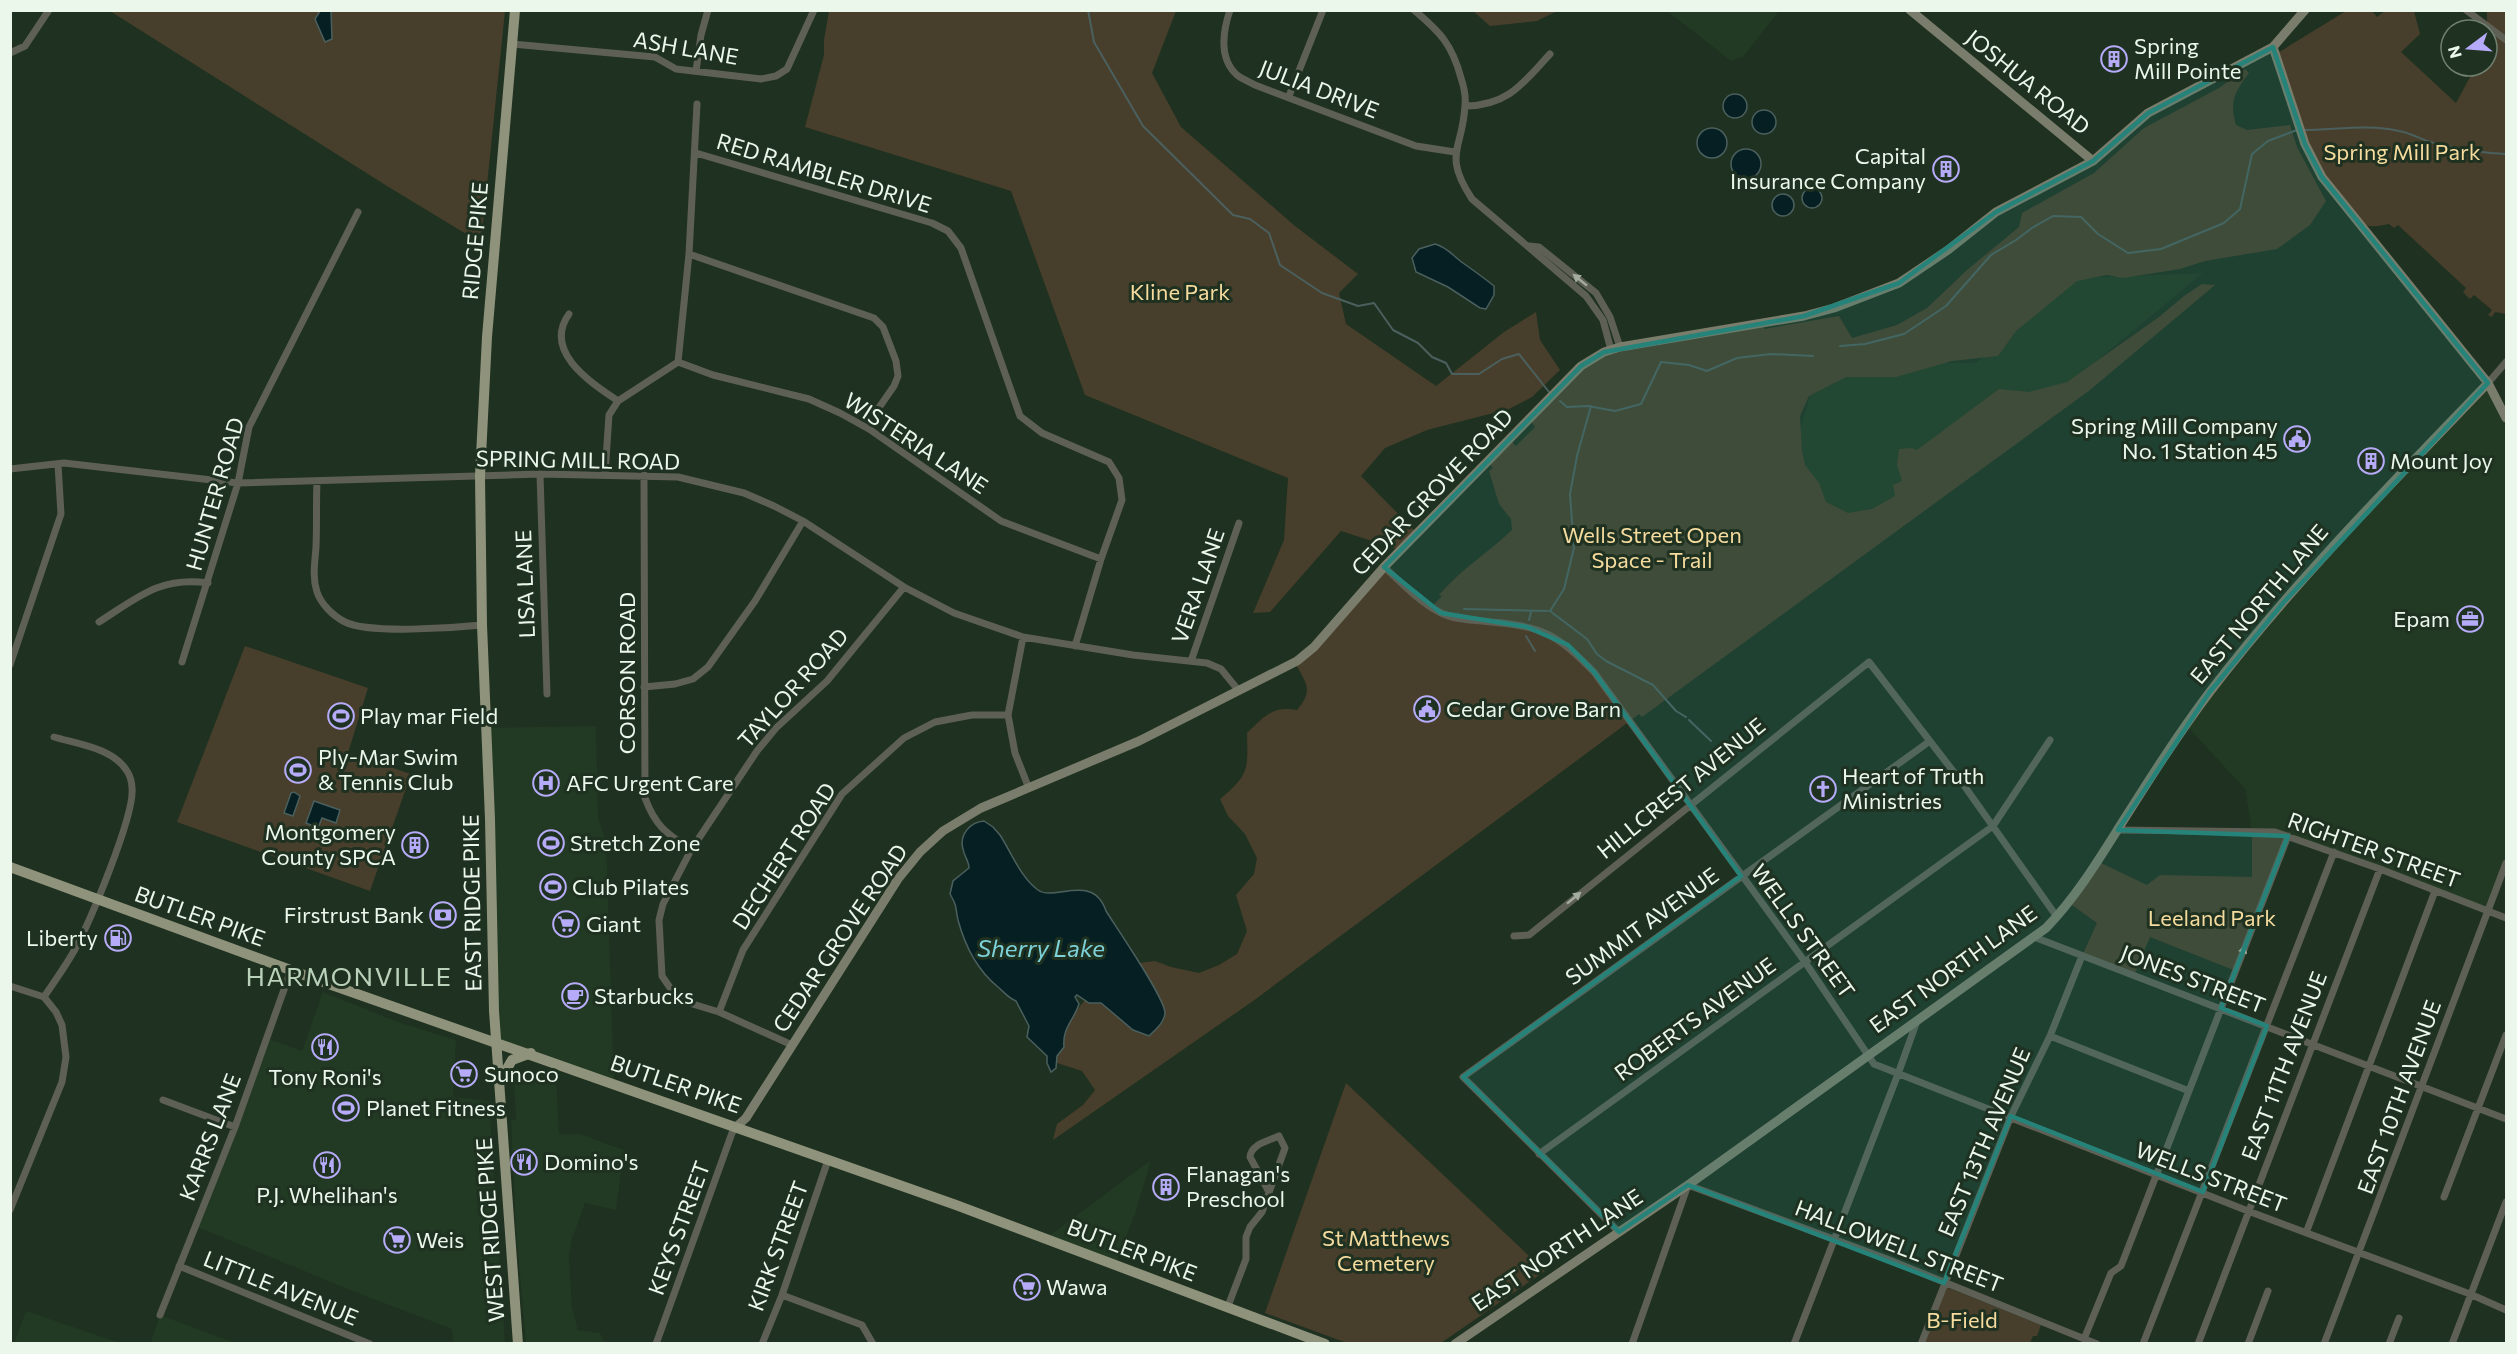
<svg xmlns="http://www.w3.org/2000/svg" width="2517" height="1354" viewBox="0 0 2517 1354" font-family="Commissioner,sans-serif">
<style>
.built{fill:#223a23}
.green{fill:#473f2b}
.water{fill:#061f22;stroke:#4b605e;stroke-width:1.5}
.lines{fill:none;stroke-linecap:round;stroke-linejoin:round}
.stream{stroke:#4b605e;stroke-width:2}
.street{stroke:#5e6055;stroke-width:7}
.secondary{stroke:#7a7d6b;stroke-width:9}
.primary{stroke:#8f937c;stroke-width:10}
.oneway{fill:#a4aca0}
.marked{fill:#25837a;fill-opacity:0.2;stroke:#25837a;stroke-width:4.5;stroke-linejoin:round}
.labels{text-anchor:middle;stroke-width:6;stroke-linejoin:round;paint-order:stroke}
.poi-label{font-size:22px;fill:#ebf7eb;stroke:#1f3120;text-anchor:start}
.street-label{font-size:22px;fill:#ebf7eb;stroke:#1f3120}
.park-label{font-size:22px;fill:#f5db9e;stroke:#1f3120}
.water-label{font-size:24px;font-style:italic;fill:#7dd2da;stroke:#1f3120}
.quarter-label{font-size:26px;letter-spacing:1.5px;fill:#bad1ba;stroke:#1f3120}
</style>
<rect width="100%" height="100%" fill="#1f3120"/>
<!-- built -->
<path class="built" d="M1667,11h112l-36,46 -12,4z
M2203,273l-145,120 -162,110 -39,12h-30l-33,-66 26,-86h156l103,-85z
M2488,383l18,35v447l-19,46 -199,-75 -36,-5 -7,-42 -59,-64 98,-123z
M596,726l2,92 8,22 8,242 -118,-40 -10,-314z
M323,992l78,31 55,17 -3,57 36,4 16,242h-52l-1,-14 -97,-37 -160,-66 72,-188 35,13z
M542,1070l14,5 3,59h21l44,16 -8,60 -31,-7 -13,36 -3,16 3,52 6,23 22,3 5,10h-79l-10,-114 -5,-109 5,-1 -2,-32 2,-15z
M1151,1160l-15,51 -21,54 -69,-27z
M26,1311l94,32h-106z
M160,1315l75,28 -85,1z"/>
<!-- green -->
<path class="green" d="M110,11h395l-24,232 -94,-57z
M829,11h347l-24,62 29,54 114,99 63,48 -19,19 7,31 90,62 68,-54 32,-20 4,28 20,30 -28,27 -23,12 -82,21 -42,18 -24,28 56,57 -17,17 -59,-19 -71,81 -17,1 31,-73 4,-62 -203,-83 -74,-204 -206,-64 19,-72v-15z
M1473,11h84l-20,10 -47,5z
M2346,11h26l5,6 8,-6h29l6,23 -19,18 55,51 20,-37h11v-55h19v303l-11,-2 -3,5 -4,-2 4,-5 -18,-15 -4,4 -7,-7 3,-4 -68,-63 -4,3 -5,-4c-7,1 -17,4 -23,1 -45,-18 -74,-127 -90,-171z
M2245,69l4,4c-14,19 -20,27 -13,52l11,5 43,-5 7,22 29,54 -16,24 -33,24 -72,12 -25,8 -57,9 -16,-3 -30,6 -61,50 -18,25 -46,5 -56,16h-50l-37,19 -9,20 2,35 3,14 14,18 7,19 22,11 24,-4 23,-13 -2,-11 9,-4 -5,-16 2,-16 13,-1 5,2 82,-61 30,3 38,-10 92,-65 25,-21 18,-12 13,1 -125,105 -448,327 -3,-3 -9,7 -377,280 -200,139 4,-16 26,-19 12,-15 -13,-19 -25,-8v-7l7,-9 -1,-7 6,-20 16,-20 9,4 7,-1 32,27 16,6 13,-13 3,-11 -26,-49 16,-2 16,6 28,6 20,-8 18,-11 10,-23 -11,-36 18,-21 3,-16 -12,-24 -17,-18 -8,-17c29,-24 28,-29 27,-66 18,-17 25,-27 50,-23 17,-20 9,-27 -2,-47l89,-96 48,39 10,-10 -3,-1c22,-26 49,-42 73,-65l-1,-11 -12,-15 -10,-33 4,-3 -5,-6 22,-22 6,6 19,-19 -5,-8 51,-53 23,-14 160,-28v5l75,-13 13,22 45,-13 30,-17 40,-38 52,-43 3,-14 72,-40 50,-45 75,-40z
M245,646l123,42 -20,65 63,21 -41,117 -193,-69z
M2252,831l36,5 -52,135 -86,-34 -16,39 -52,-20 15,-33 -28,-20 30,-41 48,23 13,-10 92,2z
M1346,1083l199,188 -104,72h-94l-82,-30z
M1946,1287l95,38 -4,11h-4l-3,7 -106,1z"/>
<!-- water -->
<path class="water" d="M320,11h11l1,28 -7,3 -10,-23z
M1723 106a12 12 0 1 1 24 0a12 12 0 1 1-24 0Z
M1752 122a12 12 0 1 1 24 0a12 12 0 1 1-24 0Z
M1697 143a15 15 0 1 1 30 0a15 15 0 1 1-30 0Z
M1731 164a15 15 0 1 1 30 0a15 15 0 1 1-30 0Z
M1802 198a10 10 0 1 1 20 0a10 10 0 1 1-20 0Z
M1772 205a11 11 0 1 1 22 0a11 11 0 1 1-22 0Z
M1435,244c12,3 18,12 28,19 10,7 20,14 31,23v9l-8,14 -6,-1 -32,-21 -32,-15 -4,-14 7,-9z
M294,792l6,4 -7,20 -9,-3 7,-20z
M314,801l26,9 -4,13 -14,-5 -4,10 -12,-5z
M984,821l9,6 7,8c11,17 21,43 38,55 16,12 55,-18 68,21 10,16 59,87 59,102 -1,10 -9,16 -16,23l-16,-6 -32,-27h-12l-12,-8 -2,2 4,7c-5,16 -17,24 -15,43l-7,9 -1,12 -5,4 -4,-9v-7l-20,-19 2,-11 -13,-25c-8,-3 -12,-9 -18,-14 -21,-17 -33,-41 -40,-67 -3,-13 0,-12 -8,-26l3,-13 16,-13c0,-7 -5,-12 -6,-19 -4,-14 7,-27 21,-28z"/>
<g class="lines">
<!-- stream -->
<path class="stream" d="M1088,10l6,32 49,84 90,89 17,4 19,14 11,32 42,28 36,13 16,-3 19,27 25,13 14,14 14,6 6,11h27l23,-15 17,-5 30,38
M2303,130c32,0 65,-6 96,1 12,2 23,9 35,12 24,6 48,10 72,11
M1840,346l25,-2 39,-10 42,-28 45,-51 25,-15 16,-12 21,-12 28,1 17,17 30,19 33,-4 63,-26 16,-14 12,-55 16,-13 29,-11
M1560,401l7,6 21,-1 27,5 26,-7 20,-42 28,3 18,6 30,-13 34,-4 42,2
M1591,406l-14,50 -7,38 4,54 -10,41 -14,22 37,28 10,15 9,7 47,24 23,26 10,6
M1464,609l84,2
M1529,620l2,-8
M1526,636l9,15
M1689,720l22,21"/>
<!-- street -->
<path class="street" d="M1230,10c-7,21 -12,48 7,65 5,4 13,7 18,10l161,61 39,6
M1414,10c26,22 38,34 47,68 3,9 5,18 4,27 -2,45 -23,48 7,94l114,97 17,24 8,30
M2466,10l40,30
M512,44l143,13 21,12 85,10 15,-3 11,-7 27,-59
M10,53l15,-7 24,-36
M696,71l5,-36 7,-25
M1289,96l34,-86
M1466,106c43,-1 57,-23 84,-52
M696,153l236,70 16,8 13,17 59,168 22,17 67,29 10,16 3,22 -21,59 -26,87
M1529,246l10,1 57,46 14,24 10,30
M689,254l185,64 9,9 13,34 2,15 -4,10 -16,23 -9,20
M569,314c-27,38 23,69 49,87
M678,362l35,13 96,24 31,14 29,16 132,92 100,38
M678,362l11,-108 8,-150
M2488,383l18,-21
M10,469l54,-6 174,20 302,-9 138,3 66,16 30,13 29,15 101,66 50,26 69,24 110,18 74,8 14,6 18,22
M540,474l7,220
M605,474l4,-59 9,-14 60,-39
M644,475l1,323c11,29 21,35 46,52
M317,482c-1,22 0,43 -1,65 -1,15 -4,30 1,45 4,12 16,24 28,30 23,12 108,6 137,3
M1384,567c17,15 36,36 57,46 14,7 34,7 50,9 53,4 66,13 103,50l211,290 69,102 374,147 222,83 36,16
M99,622c38,-24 61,-46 109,-39
M1023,637l-15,78 7,38 13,33
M1191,661l48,-138
M182,662l56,-179 11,-56 109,-215
M10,665l51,-151 -3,-50
M644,687l31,-3 18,-5 15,-12 47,-66 48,-80
M2118,830l157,2 105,37 126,49
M1514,936l15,-1 340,-273 94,122 94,133
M2034,937l472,182
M10,986l34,11
M44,997c10,-15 21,-30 30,-46 15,-27 61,-136 58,-163 0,-5 -2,-13 -5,-17 -14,-23 -49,-27 -73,-34
M719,1012l24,-62 99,-156 62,-56 31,-16 37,-7h36
M2050,1036l139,55
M792,1045l-73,-33 -33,-10 -13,-10 -11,-16 -3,-56 4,-16 28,-54 66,-99 19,-23 51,-47 77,-94
M163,1100l72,27
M1539,1154l454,-328 57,-86
M2444,1197l62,-162
M10,1210l52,-128 4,-25 -4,-32 -6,-13 -12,-15
M1619,1232l-156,-155 467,-336
M2306,1233l129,-342
M179,1266l191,78
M782,1295l80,30 11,19
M1228,1306l18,-47v-22l4,-10 12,-15 23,-64 -6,-12c-11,5 -28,8 -29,21l19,35
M160,1315l75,-188 56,-157
M2084,1339l27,-66 10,-7 167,-430
M656,1344l76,-211 5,-7
M762,1344l20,-49 46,-135
M1632,1344l56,-159 199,74 210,85
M1794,1344l104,-270 19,-53
M1921,1344l90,-228 39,-80 32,-80
M2143,1344l191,-492
M2198,1344l182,-475
M2248,1344l20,-53
M2324,1344l182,-481
M2389,1344l10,-26
M2452,1344l54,-142"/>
<!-- secondary -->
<path class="secondary" d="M1910,10l183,151
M2273,47l32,97 17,33 166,206 18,35
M737,1126l9,-8 152,-239 22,-27 23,-21 38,-23 158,-67 158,-80 17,-14 70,-80 197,-201 23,-14 16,-5 184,-31 30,-8 65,-25 49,-33 48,-38 97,-51 55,-48 125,-66 32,-37
M1455,1344l233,-159 358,-257c29,-30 50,-64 72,-99 29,-46 58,-92 91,-136 84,-110 183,-210 279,-310"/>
<!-- primary -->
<path class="primary" d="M515,10l-28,327 -7,139 2,149 8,194 4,192 24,333
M10,867l316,116 630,222 369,139
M500,1081l12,-21 19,-7"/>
</g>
<!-- one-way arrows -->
<defs><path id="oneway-solid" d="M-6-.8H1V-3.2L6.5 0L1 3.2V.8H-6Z" transform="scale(1.5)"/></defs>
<g class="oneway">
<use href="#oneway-solid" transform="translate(1580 280) rotate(-141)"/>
<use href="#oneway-solid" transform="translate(1574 898) rotate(-39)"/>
<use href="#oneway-solid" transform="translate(2242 954) rotate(-69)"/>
</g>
<!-- marked area -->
<path class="marked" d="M2273,47l32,97 17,33 166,206 -204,219 -75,91 -91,137 170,6 -67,172 46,18 -64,166 -192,-76 -67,167 -256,-98 -69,47 -156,-155 278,-201 -147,-204 -26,-27 -41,-18 -86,-14 -57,-46 197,-201 23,-14 200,-36 95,-33 97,-71 97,-51 55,-48z"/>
<!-- icons -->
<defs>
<g id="building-ring" transform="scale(1.35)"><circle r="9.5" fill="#1f3120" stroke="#b6abf8" stroke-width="1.5"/><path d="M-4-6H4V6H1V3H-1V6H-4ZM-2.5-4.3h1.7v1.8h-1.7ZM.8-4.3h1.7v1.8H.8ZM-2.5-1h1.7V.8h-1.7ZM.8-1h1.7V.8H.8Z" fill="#b6abf8"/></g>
<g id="civic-ring" transform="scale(1.35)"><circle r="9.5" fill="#1f3120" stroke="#b6abf8" stroke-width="1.5"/><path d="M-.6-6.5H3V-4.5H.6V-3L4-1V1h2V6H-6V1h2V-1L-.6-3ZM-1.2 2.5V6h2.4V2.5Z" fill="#b6abf8"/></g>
<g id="office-ring" transform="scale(1.35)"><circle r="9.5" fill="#1f3120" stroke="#b6abf8" stroke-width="1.5"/><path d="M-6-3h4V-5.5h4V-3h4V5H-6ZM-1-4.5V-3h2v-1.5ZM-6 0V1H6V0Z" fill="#b6abf8"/></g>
<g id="stadium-ring" transform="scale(1.35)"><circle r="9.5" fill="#1f3120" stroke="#b6abf8" stroke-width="1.5"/><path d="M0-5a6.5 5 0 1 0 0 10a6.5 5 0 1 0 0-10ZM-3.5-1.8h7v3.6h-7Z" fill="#b6abf8"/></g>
<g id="hospital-ring" transform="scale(1.35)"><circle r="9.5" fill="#1f3120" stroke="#b6abf8" stroke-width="1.5"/><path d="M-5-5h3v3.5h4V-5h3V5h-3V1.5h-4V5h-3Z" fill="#b6abf8"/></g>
<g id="church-ring" transform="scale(1.35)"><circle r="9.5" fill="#1f3120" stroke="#b6abf8" stroke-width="1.5"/><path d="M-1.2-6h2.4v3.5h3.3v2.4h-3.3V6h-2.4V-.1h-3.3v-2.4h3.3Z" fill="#b6abf8"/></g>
<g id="bank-ring" transform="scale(1.35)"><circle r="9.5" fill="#1f3120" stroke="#b6abf8" stroke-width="1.5"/><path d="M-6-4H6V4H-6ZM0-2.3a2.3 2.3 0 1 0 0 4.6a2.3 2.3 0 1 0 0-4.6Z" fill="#b6abf8"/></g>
<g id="supermarket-ring" transform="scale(1.35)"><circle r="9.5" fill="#1f3120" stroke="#b6abf8" stroke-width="1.5"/><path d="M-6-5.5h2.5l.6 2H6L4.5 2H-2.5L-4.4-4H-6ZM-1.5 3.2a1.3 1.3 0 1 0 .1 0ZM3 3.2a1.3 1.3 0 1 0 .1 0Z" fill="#b6abf8"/></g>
<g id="fuel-ring" transform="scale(1.35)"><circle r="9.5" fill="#1f3120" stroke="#b6abf8" stroke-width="1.5"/><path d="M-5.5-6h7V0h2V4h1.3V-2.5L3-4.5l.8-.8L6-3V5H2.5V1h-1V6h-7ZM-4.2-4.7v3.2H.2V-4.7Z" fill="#b6abf8"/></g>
<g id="cafe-ring" transform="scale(1.35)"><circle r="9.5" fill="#1f3120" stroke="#b6abf8" stroke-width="1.5"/><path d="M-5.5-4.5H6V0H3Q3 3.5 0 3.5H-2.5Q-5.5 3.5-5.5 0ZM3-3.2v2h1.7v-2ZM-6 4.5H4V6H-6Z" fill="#b6abf8"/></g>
<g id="restaurant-ring" transform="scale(1.35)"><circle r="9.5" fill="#1f3120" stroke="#b6abf8" stroke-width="1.5"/><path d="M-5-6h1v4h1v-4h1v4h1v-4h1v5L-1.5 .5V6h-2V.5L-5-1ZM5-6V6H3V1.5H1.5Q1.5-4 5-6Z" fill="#b6abf8"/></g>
</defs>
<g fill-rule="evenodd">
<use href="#building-ring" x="2114" y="59"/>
<use href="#building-ring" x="1946" y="169"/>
<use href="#civic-ring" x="2297" y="439"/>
<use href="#building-ring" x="2371" y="461"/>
<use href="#office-ring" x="2470" y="619"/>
<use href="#civic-ring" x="1427" y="709"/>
<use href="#stadium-ring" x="341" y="716"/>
<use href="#stadium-ring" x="298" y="770"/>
<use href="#hospital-ring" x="546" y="783"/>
<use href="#church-ring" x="1823" y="789"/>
<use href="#stadium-ring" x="551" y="843"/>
<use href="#building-ring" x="415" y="845"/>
<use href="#stadium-ring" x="553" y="887"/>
<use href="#bank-ring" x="443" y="915"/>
<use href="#supermarket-ring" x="566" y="924"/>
<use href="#fuel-ring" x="118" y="938"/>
<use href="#cafe-ring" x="575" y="996"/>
<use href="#restaurant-ring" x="325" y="1047"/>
<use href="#supermarket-ring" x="464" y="1074"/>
<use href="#stadium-ring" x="346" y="1108"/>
<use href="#restaurant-ring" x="524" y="1162"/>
<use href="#restaurant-ring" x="327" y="1165"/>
<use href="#building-ring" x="1166" y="1187"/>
<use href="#supermarket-ring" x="397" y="1240"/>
<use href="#supermarket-ring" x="1027" y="1287"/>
</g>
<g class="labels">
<!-- poi labels -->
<g class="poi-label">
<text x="2134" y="54">Spring<tspan x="2134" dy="25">Mill Pointe</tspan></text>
<text x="1926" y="164" text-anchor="end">Capital<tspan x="1926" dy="25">Insurance Company</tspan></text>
<text x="2278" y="434" text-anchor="end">Spring Mill Company<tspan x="2278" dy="25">No. 1 Station 45</tspan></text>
<text x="2390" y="469">Mount Joy</text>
<text x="2450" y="627" text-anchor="end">Epam</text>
<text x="1446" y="717">Cedar Grove Barn</text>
<text x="360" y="724">Play mar Field</text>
<text x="318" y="765">Ply-Mar Swim<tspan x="318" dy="25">&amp; Tennis Club</tspan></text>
<text x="1842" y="784">Heart of Truth<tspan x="1842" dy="25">Ministries</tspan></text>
<text x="566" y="791">AFC Urgent Care</text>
<text x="396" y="840" text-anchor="end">Montgomery<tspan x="396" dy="25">County SPCA</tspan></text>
<text x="570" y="851">Stretch Zone</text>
<text x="572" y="895">Club Pilates</text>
<text x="424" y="923" text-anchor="end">Firstrust Bank</text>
<text x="586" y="932">Giant</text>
<text x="98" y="946" text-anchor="end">Liberty</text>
<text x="594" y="1004">Starbucks</text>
<text x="484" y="1082">Sunoco</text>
<text x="325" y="1085" text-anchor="middle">Tony Roni's</text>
<text x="366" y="1116">Planet Fitness</text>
<text x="544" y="1170">Domino's</text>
<text x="1186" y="1182">Flanagan's<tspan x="1186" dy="25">Preschool</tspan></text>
<text x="327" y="1203" text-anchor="middle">P.J. Whelihan's</text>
<text x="416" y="1248">Weis</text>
<text x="1046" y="1295">Wawa</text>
</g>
<!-- street labels -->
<g class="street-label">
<text transform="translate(686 48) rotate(10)" y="8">ASH LANE</text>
<text transform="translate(2028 82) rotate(39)" y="8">JOSHUA ROAD</text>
<text transform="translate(1319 89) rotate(21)" y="8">JULIA DRIVE</text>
<text transform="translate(824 173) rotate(17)" y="8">RED RAMBLER DRIVE</text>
<text transform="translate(475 241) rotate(-85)" y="8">RIDGE PIKE</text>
<text transform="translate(916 443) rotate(33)" y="8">WISTERIA LANE</text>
<text transform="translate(578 460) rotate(1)" y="8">SPRING MILL ROAD</text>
<text transform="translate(1432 492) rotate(-46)" y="8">CEDAR GROVE ROAD</text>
<text transform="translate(215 494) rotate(-74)" y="8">HUNTER ROAD</text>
<text transform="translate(525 584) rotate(-92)" y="8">LISA LANE</text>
<text transform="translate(1198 586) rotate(-71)" y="8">VERA LANE</text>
<text transform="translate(2259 604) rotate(-50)" y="8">EAST NORTH LANE</text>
<text transform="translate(627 673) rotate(-90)" y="8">CORSON ROAD</text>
<text transform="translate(793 688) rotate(-48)" y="8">TAYLOR ROAD</text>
<text transform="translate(1681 788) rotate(-39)" y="8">HILLCREST AVENUE</text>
<text transform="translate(2374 850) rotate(20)" y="8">RIGHTER STREET</text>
<text transform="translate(784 856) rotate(-57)" y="8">DECHERT ROAD</text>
<text transform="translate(472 903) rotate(-91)" y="8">EAST RIDGE PIKE</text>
<text transform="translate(200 916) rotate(20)" y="8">BUTLER PIKE</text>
<text transform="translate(1642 926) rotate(-36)" y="8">SUMMIT AVENUE</text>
<text transform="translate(1803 931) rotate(54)" y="8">WELLS STREET</text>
<text transform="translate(840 938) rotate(-56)" y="8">CEDAR GROVE ROAD</text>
<text transform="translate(1953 969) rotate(-36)" y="8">EAST NORTH LANE</text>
<text transform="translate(2193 979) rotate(21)" y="8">JONES STREET</text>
<text transform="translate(1695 1019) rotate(-36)" y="8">ROBERTS AVENUE</text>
<text transform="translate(2284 1066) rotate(-69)" y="8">EAST 11TH AVENUE</text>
<text transform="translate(676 1084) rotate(19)" y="8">BUTLER PIKE</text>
<text transform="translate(2399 1097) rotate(-70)" y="8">EAST 10TH AVENUE</text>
<text transform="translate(210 1137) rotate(-69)" y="8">KARRS LANE</text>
<text transform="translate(1984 1142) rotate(-67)" y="8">EAST 13TH AVENUE</text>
<text transform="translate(2211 1177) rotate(21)" y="8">WELLS STREET</text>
<text transform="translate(679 1228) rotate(-70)" y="8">KEYS STREET</text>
<text transform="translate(490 1230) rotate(-94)" y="8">WEST RIDGE PIKE</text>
<text transform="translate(778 1246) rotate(-70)" y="8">KIRK STREET</text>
<text transform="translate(1899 1246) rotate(21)" y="8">HALLOWELL STREET</text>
<text transform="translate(1132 1250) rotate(21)" y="8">BUTLER PIKE</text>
<text transform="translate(1557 1250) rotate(-34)" y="8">EAST NORTH LANE</text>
<text transform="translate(281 1288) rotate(22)" y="8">LITTLE AVENUE</text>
</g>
<!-- park labels -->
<g class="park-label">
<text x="2402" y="160">Spring Mill Park</text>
<text x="1180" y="300">Kline Park</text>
<text x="1652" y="543">Wells Street Open<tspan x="1652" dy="25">Space - Trail</tspan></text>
<text x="2212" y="926">Leeland Park</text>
<text x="1386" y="1246">St Matthews<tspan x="1386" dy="25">Cemetery</tspan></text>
<text x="1962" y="1328">B-Field</text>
</g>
<!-- water labels -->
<g class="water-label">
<text x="1041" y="957">Sherry Lake</text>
</g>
<!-- quarter labels -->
<g class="quarter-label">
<text x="349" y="986">HARMONVILLE</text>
</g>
</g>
<!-- border -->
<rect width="2517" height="1354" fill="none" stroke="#ebf7eb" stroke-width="24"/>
<!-- north arrow -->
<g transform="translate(2469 48) rotate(254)"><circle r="28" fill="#1f3120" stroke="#718071" stroke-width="1.5"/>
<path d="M0-4.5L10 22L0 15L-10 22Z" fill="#b6abf8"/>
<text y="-9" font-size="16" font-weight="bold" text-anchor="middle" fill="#ebf7eb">N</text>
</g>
</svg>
